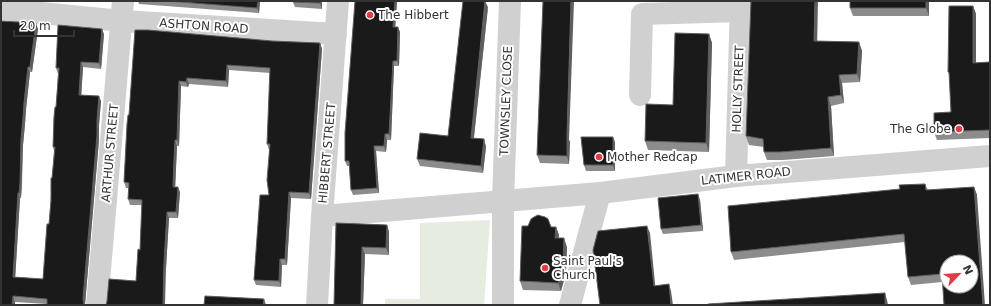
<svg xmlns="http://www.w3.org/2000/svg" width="991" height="306" viewBox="0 0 991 306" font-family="'DejaVu Sans',sans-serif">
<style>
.green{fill:#e6ecdf}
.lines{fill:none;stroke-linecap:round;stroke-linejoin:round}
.minor{stroke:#d0d0d0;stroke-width:22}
.wall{fill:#8c8c8c}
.shaded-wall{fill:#5f5f5f}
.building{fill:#1a1a1a;stroke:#5f5f5f;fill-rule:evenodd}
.poi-dot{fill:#e63946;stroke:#fff;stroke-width:1.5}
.labels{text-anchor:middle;stroke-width:4;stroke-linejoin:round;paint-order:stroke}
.poi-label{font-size:12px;fill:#333;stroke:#fff;text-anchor:start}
.street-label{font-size:12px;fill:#333;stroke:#fff}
</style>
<rect width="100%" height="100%" fill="#fff"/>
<!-- green -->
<path class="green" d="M490,220l-6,85h-99v-6h35v-76z"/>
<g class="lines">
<!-- minor -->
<path class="minor" d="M1,9l121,12 214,13
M640,95l2,-81 98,-3
M736,176l5,-175
M322,216l278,-23 136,-17 254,-20
M97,305l26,-304
M317,305l5,-89 16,-215
M503,305v-104l7,-200
M570,305l30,-112"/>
</g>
<!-- wall -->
<path class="wall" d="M138,1h122l-1,12 -120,-9z
M322,1v8l-27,-2 -2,-5z
M355,1h42l-2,26h3l2,5 -1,34h-5l-3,74h-4l-1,12 -10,-1 3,42 -26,2 -2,-5 -2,-24h-2l-2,-5z
M850,1h79v15h-76l-3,-8z
M973,6l3,8v49l14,-1v76l-53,2 -3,-8 17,-20 -1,-36 -2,-4z
M488,7l-14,131 10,1 2,8 -3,26 -63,-7 -3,-7 31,-23z
M1,21l37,8 -6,43h-2l-4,37 -1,15 -2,21 -1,43 -1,10h-1l-5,79 28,2 6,-55 3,-46 2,-27 -1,-4 3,-40 2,-33 -2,-6 48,-34 -3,35 -18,-2 -2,28 20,6 -2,24v15l-14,164h-38l-32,-2v3h-14z
M135,30l137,11 48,2 2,6 -11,150 -20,-1 -4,67h-5l-1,22 -25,-2 -2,-5 15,-85v-45l-2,-6 3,-71 -41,-3 -1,17 -39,-3 -1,3 -7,-1 -2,60h-2l-2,41 5,5 -2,26h-9l-3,50 -30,13 4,-31 2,-45h-12l-2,-6 1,-11h-3l-2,-6 5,-67z
M709,34l3,9 -3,109 -61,-2 -3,-9 28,-36z
M817,41l42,1 3,9 -2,31 -18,1 2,20 -13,3 3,50 -51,4h-16l-3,-8v-5l-15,-2 -3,-9z
M569,140l1,2 -1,22 -29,-1 -3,-8z
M615,142v29h-29l-2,-6z
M925,184l3,6 46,-3 3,8 -35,87 -31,3 -3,-8 -3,-35 -171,18 -3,-8 169,-63z
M700,200l3,31 -40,3 -2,-5z
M336,223l51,2 2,7v23l-24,-1 -2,51h-29z
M528,226l28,1 3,8 -1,3 9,9 -1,26 -5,18 -38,-1 -3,-9z"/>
<!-- shaded-wall -->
<path class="shaded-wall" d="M258,1h2l-1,12 -2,-5z
M320,1h2v8l-2,-6z
M395,1h2l-2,31 -2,-5z
M485,1l3,6 -15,138 -2,-7z
M571,1h3l-5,139 1,2 -1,22 -2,-8v-21z
M815,1h3l-1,48 -3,-8z
M926,1h3v15l-3,-8z
M973,6l3,8v56l-3,-7z
M36,23l2,6 -6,43 -2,-5z
M398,27l2,5 -1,34 -2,-5z
M102,29l2,5 -3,35 -2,-6z
M709,34l3,9 -3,109 -3,-9z
M859,42l3,9 -2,31 -3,-8z
M320,43l2,6 -11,150 -2,-6z
M393,61l1,5 -3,74 -2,-6z
M81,62l2,5 -2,33 -2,-5z
M227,65l2,5 -1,17 -2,-6z
M28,67l2,5 -4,37 -1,15 -2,21 -2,53 -2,-5 2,-54z
M839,75l3,8 2,20 -3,-8z
M187,78l2,6 -1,3 -2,-5z
M179,81l2,5 -2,60 -2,-6z
M99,96l2,5 -2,24v15l-14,165h-1l-1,-7z
M828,97l3,9 3,50 -3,-8z
M385,134l2,6 -1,12 -2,-6z
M613,137l2,5v29l-2,-6z
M484,139l2,8 -3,26 -2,-7z
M175,140l2,6 -2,46 -2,-5z
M374,146l2,5 3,42 -2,-5z
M178,187l2,5 -2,26 -2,-6z
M974,187l3,8 8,110h-2z
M289,192l2,6 -4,67 -2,-6z
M18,193l2,5 -5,84 -2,-5z
M698,194l2,6 3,31 -2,-6z
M167,212l2,6 -3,50 -1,37h-2l1,-43z
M387,225l2,7v23l-3,-7z
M647,226l3,7 6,60 -2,-7z
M556,227l3,8 -1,11 -3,-8z
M564,238l3,9 -1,26 -5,18 -3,-8z
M362,247l3,7 -2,51h-2z
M280,259l2,6 -1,22 -2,-6z
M669,284l2,7 2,14h-2z
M885,293l2,7 1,5h-3z
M13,296l2,6v3h-3z
M264,299l2,6h-3z"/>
<!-- building -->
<path class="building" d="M168,1h90l-1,7z
M293,1h27v2l-27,-1z
M355,1h40l-2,26h5l-1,34h-4l-4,73h-4l-1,12h-10l3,42 -26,2 -2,-29h-4v-28z
M463,1h22l-14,137 13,1 -3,27 -64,-7 3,-26 28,3z
M543,1h28l-4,134v21l-30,-1z
M751,1h64l-1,40 45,1 -2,32 -18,1 2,20 -13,2 3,51 -51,4h-16l-1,-13 -17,-3z
M850,1h76v7h-76z
M949,6h24v57l17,-1v68l-56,2v-19l17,-1 -2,-40h-1z
M1,21l35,2 -6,44h-2l-4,36 -1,15 -2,21 -1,44 -1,10h-1l-5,84 30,2 4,-55h2l2,-23v-23h1l3,-31h-2l1,-30 1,-10h1l3,-39h-3l2,-43 44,4 -3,34 -18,-1 -2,33 20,1 -2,24v15l-14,163 1,7h-37v-6l-34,-3 -1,9h-11z
M135,30h13l124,11 48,2 -11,150 -20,-1 -4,67h-5l-1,22 -25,-1 6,-85h9l-2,-15 3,-36h-3l3,-76 -43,-3 -1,16 -39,-3 -1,4 -7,-1 -2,59h-2l-1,19 -1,28h5l-2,25h-9l-3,50 -1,43h-57l1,-4 2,-22 27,2 2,-32 2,1 2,-50 -14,-1 1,-16 -5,-1 3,-58 1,-9h1z
M675,33l34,1 -3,109 -61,-2 1,-37 27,1z
M581,137h32v28h-29z
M925,184l1,6 48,-3 9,118h-39l-2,-31 -34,3 -4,-43 -173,18 -3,-46 172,-17 -1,-4zM947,262h24v24h-24z
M698,194l3,31 -40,4 -3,-31z
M538,215l3,1 4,1 3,2 3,8h5l-1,11h9l-1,26 -5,19 -38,-2 2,-55h6l3,-7 3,-2z
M336,223l51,2 -1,23 -24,-1 -1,58h-27z
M647,226l7,60 15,-2 2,21h-71l-7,-55 5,-19z
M885,293v12h-177v-1z
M205,296l59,3 -1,6h-59z"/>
<!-- markers -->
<g class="poi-dot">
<circle cx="370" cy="15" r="4"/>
<circle cx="959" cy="129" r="4"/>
<circle cx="599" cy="157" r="4"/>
<circle cx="545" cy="268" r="4"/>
</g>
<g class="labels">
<!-- poi labels -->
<g class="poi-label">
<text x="378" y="19">The Hibbert</text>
<text x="951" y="133" text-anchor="end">The Globe</text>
<text x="607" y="161">Mother Redcap</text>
<text x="553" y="265">Saint Paul's<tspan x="553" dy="14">Church</tspan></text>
</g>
<!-- street labels -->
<g class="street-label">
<text transform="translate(204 26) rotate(4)" y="4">ASHTON ROAD</text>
<text transform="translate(738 89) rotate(-88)" y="4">HOLLY STREET</text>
<text transform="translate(506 101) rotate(-88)" y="4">TOWNSLEY CLOSE</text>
<text transform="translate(110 153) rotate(-85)" y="4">ARTHUR STREET</text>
<text transform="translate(327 153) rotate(-85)" y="4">HIBBERT STREET</text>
<text transform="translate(746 176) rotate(-6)" y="4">LATIMER ROAD</text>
</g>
</g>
<!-- border -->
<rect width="991" height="306" fill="none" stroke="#333333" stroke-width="4"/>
<!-- north arrow -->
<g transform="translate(959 274) rotate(65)"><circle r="19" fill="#ffffff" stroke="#adadad"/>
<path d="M0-3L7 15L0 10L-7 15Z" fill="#e63946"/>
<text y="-6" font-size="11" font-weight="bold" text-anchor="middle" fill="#333333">N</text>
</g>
<!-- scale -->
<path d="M14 30v6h60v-6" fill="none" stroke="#333333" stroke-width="2"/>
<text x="20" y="30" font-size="12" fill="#333333" stroke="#ffffff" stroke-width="3" paint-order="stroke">20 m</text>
</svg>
